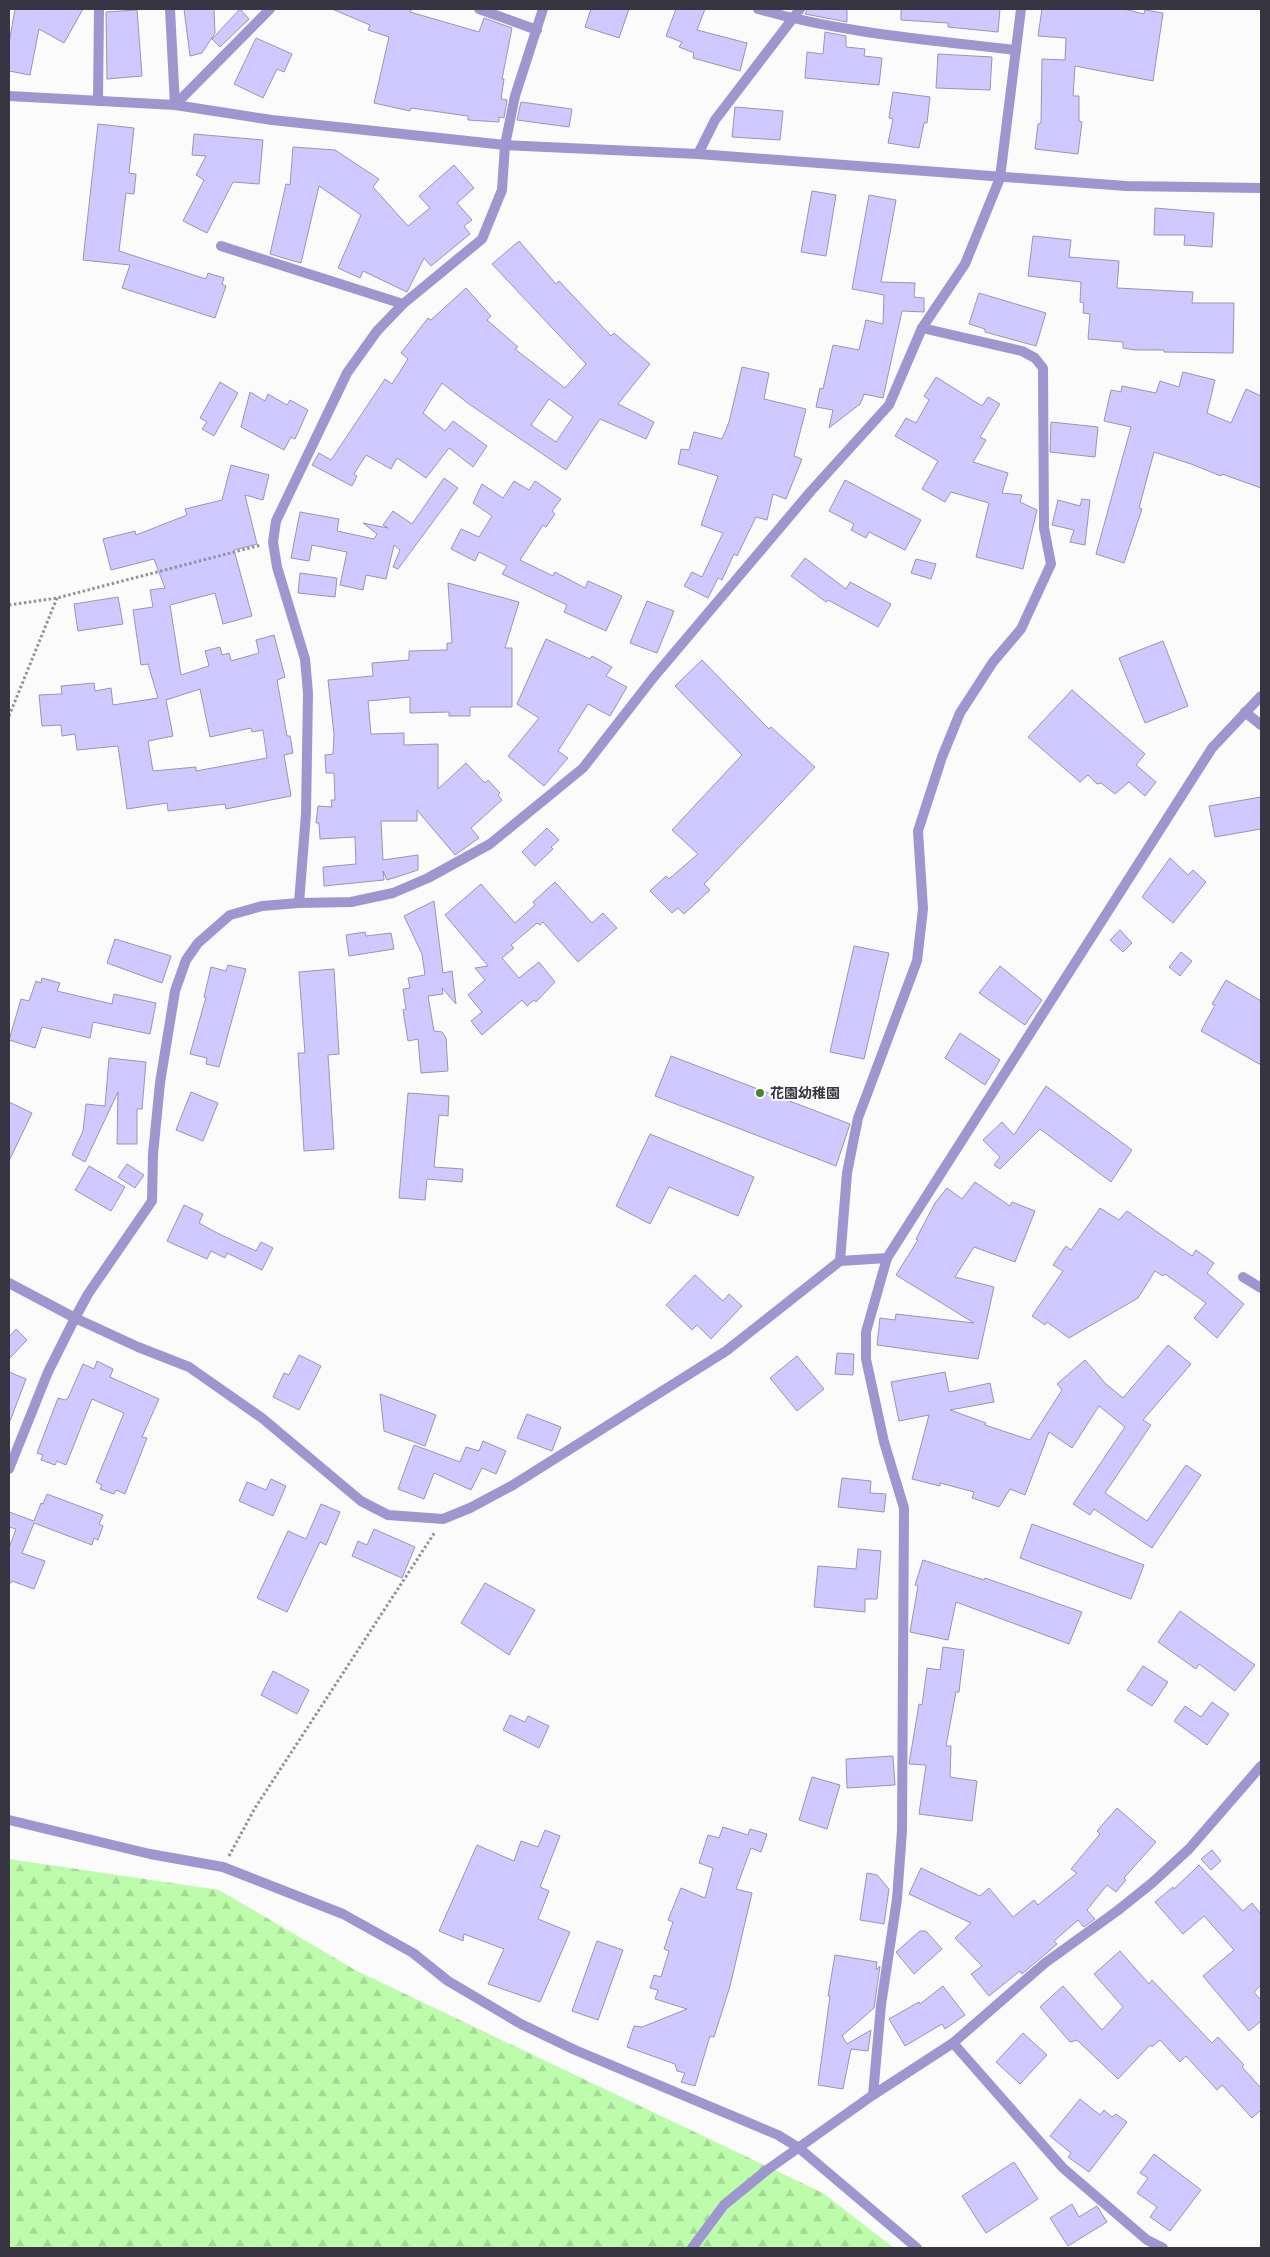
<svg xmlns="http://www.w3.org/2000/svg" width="1270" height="2257" viewBox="0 0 1270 2257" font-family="Figtree,'Noto Sans JP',sans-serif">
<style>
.forest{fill:url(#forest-firs)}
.building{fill:#d0c9ff;stroke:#9995b3;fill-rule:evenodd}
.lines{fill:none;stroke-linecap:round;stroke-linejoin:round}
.path{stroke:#939299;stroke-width:3;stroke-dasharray:2.5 2.5;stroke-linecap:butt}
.minor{stroke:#9e96cf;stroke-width:10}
.tertiary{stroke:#9e96cf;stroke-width:10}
.poi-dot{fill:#43872b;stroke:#fbfbfb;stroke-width:2}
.labels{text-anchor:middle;stroke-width:4;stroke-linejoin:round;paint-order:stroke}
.poi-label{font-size:14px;font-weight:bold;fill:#363541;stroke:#fbfbfb;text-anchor:start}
</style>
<defs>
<pattern id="forest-firs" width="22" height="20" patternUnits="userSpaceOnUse" patternTransform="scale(1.25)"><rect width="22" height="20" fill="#bdfcab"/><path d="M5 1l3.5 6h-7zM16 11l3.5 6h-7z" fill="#a3d994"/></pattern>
</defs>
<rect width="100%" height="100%" fill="#fbfbfb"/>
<!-- forest -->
<path class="forest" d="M9,1859l210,31 138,81 466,222 71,55h-885z"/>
<!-- building -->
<path class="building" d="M15,9h68l-19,34 -25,-14 -9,46 -21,-4v-28z
M184,9h30l1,24 -13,20 -12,3z
M240,9l9,10 -29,28 -8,-8z
M332,9h80l-2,3 69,20 5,-14 28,10 -10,51h2l-3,20 6,1 -3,18 -5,-1v5l-31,-2v-4l-57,-8 -1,3 -36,-8 15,-66 -21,-7 2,-5z
M591,9h38l-10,29 -34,-11z
M676,9h29l-8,21 50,13 -7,28 -47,-13 1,-5 -15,-6 3,-5 -16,-6z
M807,9h40v13l-42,-8z
M901,9h99l-2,23 -50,-5v-4l-47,-3z
M1042,9h82l20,5 1,-4 18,3 -10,68 -78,-15 -2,30h6v25l3,1 -4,32 -43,-5 3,-25 3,-1 1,-64 23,1 1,-22 -28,-2z
M137,10l5,66 -35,3 -1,-67z
M825,32l21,4v11l19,2 -1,7 18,2 -3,27 -74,-7 2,-26 16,2z
M256,38l36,16 -8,18 -7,-3 -14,29 -29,-14z
M938,54l54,3 -2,33 -54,-2z
M893,92l37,5 -3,26h-3l-5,25 -31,-5 5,-24 -4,-1z
M521,102l51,7 -3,18 -52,-7z
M735,107l48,4 -3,29 -48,-3z
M98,124l36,4 -5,45 7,1 -2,20 -8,-1 -7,58 87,28 2,-6 16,5 -2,6 4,2 -11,32 -93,-30 8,-23 -47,-5z
M194,134l69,6 -4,44 -26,-2 -26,51 -24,-12 21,-41 -8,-5 10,-19 -14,-1z
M293,147l42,3 44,29 -6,8 35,39 22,-18 -11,-12 35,-31 20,23 -17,15 15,17 -8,6 6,8 -39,32 -7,-8 -17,34 -44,-21 -3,7 -22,-10 23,-53 -42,-29 -18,77 -31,-9 16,-70 4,1z
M812,191l24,4 -10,61 -25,-4z
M869,195l27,5 -15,82 34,1 -1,14 10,1v14l-22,-1 -19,87 -19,-4 -4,10 -31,24 4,-18 -17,-3 4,-19 3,1 10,-44 26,5 7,-30 17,4 1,-29 -32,-6z
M1155,208l59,5 -2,34 -28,-2 1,-10h-31z
M1033,236l38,4 -2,17 50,4 -2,27 76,4 -1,11h42l-1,50 -69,-1v-2h-29l-12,-2v-6l-35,-3 2,-25 -7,-1 1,-10 -4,-1 1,-20 -53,-6z
M519,241l37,43 3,-3 52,55 3,-3 36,31 -32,40 36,18 -8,17 -46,-20 -34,51 -97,-66 -27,-21 -19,30 22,18 8,-10 34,25 -14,21 -24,-19 -23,30 -29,-20 -6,11 -25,-14 -12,19 3,2 -5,10 -40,-21 7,-12 12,7 54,-81 7,5 16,-25 -7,-6 27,-35 3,2 35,-32 25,28 -4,4 31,27 -3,2 50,39 21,-24 -94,-100zM549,399l24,18 -17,25 -25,-17z
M979,293l67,20 -10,33 -51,-14v-3l-16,-5z
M742,367l27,6 -5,26 42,10 -12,47 8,3 -16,40 -13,-5 -6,26 -11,-3 -19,39 -3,-2 -12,26 -4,-2 -10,20 -24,-12 8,-14 10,5 21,-44 -22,-8 17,-49 -40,-12 3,-15 8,1 5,-18 28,7 7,-17z
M1183,372l32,8 -8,33 24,10 15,-34 15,7v92l-39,-14 -1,2 -30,-12 -37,-12 -15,56 3,1 -18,54 -28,-9 35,-127 -27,-6 7,-31 10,2 1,-6 34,7 4,-12 19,6z
M936,377l46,29 6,-9 12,7 -20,33 6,3 -13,22 35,11 -6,20 20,2 -2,7 17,8 -14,59 -47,-12 13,-54 -38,-11 -6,10 -23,-13 16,-28 -43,-25 11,-18 10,5 13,-23 -5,-4z
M220,382l18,11 -24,43 -12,-7 5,-7 -7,-4z
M250,392l15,9 3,-7 19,11 3,-5 18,10 -13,29 -4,-2 -7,13 -43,-23z
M1051,422l47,5 -3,30 -45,-5z
M231,465l38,10 -6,25 -18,-5 12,49 -23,6 18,66 -29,8 -8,-31 -45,12 11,70 28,-9 -4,-15 15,-4 2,8 7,-2 2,8 28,-8 -3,-13 18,-5 11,42 -8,3 10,56h3l3,17 -9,2 7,41 -65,13 -1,-5 -57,7 -1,-8 -40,6 -9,-63 -41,4 -2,-16 -13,2 -1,-11 -19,1 -3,-31 23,-1 -1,-8 33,-3 1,8 16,-3 2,17 45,-7 -10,-34 -7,1 -8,-55 20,-3 -3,-17 15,-2 -11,-29 -43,11 -8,-31 32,-8 1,4 51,-20 -2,-6 37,-9zM200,689l10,48 41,-9 1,4 11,-2 4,28 -71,13v-4l-43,4 -5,-30 25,-5 -7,-36z
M444,478l14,10 -60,81 -5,-2 7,-17 -6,-5 -8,34 -20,-4 -3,15 -23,-5 7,-33 -35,-7 -3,16 -18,-3 9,-46 39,7 -2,12 37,8 3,-5 -14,-11 25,5 -5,-3 10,-14 19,13z
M845,480l76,40 -16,30 -36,-18 -3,6 -15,-8 3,-6 -25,-13z
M514,481l15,9 6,-9 26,18 -9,12 3,3 -9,13 -3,-2 -23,35 33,16 2,-4 30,16 3,-7 34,15 -16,35 -42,-19 3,-7 -65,-31 5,-8 -28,-14 -4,9 -24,-12 10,-20 18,8 13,-21 -19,-13 9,-19 21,14z
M1082,499l8,1 -5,45 -15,-3 4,-12 -22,-5 6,-25 22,6z
M805,558l41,31 4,-7 41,22 -13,23 -50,-27 -2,2 -35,-26z
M916,559l20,5 -5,15 -20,-6z
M300,573l37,5 -2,19 -37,-4z
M448,583l71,19 -14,46h7v59h-42v9h-21v-4l-39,1v-16l-42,4 3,33 33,-1v12l34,-1v45l28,-26 19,20 3,-3 12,13 -2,2 4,5 -31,28 8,10 -24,17 -38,-45v11h-36l2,39 35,-5v15l-31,10 -4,-9 1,9 -60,6 -1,-19 33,-3 -1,-27 -35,2 -1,-16h-3l2,-17 14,1 -1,-7h4l-1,-27h-8l-1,-18 8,-1 1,-20 -6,-54 45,-4 -1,-13 37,-3v-9l38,-1v-7h5z
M118,597l5,27 -45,7 -4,-27z
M647,601l27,10 -17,42 -27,-10z
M546,639l44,20 2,-3 20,11 -6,9 21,11 -17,29 -22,-12 -30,47 10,7 -24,28 -36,-30 31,-38 -22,-14z
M1163,641l25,65 -43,17 -26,-65z
M702,660l67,69 2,-2 44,40 -109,115 -2,2 6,6 -26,24 -6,-6 -6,5 -22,-22 16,-15 3,3 29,-25 -26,-24 70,-75 -67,-69z
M1072,690l73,64 -9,11 20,17 -11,14 -16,-14 -14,12 -14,-11 -4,1 -9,-9 -8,7 -52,-45z
M1261,797v32l-46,8 -6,-31z
M547,828l12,12 -8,7 2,2 -18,17 -13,-14z
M1170,858l18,17 5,-5 13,12 -33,41 -31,-26z
M555,882l37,41 11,-10 14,15 -39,34 -35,-40 -3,3 -3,-2 -26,22 3,3 -12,10 17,20 20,-16 16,20 -19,20 -2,-2 -7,6 -5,-6 -40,35 -11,-14 11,-9 -14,-17 17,-15 -10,-12 13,-2 -43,-51 36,-31 34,39 20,-18 -2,-3z
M434,901l9,72 9,-2 4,33 -14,-16 1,6 -15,2 6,35 8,1 4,6 2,33 -27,2 -3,-34 -10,2 -5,-31 3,-1 -3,-20 7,-1 -2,-10 17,-3 -3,-21 -18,-38z
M1120,930l12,13 -9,9 -13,-12z
M365,932l1,4 25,-3 3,16 -45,7 -3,-21z
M115,939l56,17 -9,27 -55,-20z
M854,946l35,7 -25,106 -34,-7z
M1181,952l11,9 -12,15 -11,-9z
M228,965l18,4 -27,98 -13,-3 1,-6 -17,-4 16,-57h-2l7,-30 15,4z
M1000,966l42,34 -17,25 -46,-32z
M334,969l5,85 -11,1 6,94 -30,2 -6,-98h7l-6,-81z
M42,978l18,5 -3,8 55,13 2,-10 42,9 -6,31 -57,-12 -3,16 -48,-11 -7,21 -26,-8 12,-41 8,2 7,-20 5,2z
M1226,980l35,21v64l-60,-34 14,-26 -3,-1z
M960,1033l40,27 -15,25 -40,-27z
M671,1056l179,68 -14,42 -181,-70z
M109,1058l37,4 -4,47h-5v35h-20l1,-52 -33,70 -13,-7 11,-24 3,-27 19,2z
M1046,1086l86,64 -21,32 -71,-53 -40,40 -6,-4 6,-8 -17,-17 19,-18 12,13z
M191,1092l27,11 -15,38 -27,-11z
M408,1093l41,3 -1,20 -9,-1 -5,52 29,2 -1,13 -35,-3 -2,21 -26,-2z
M9,1102l23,11 -23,48z
M650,1134l104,43 -16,39 -69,-29 -19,37 -34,-18z
M127,1164l17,11 -9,13 -17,-11z
M89,1166l36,21 -14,24 -36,-21z
M975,1182l35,24 2,-4 23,9 -20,51 -41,-15 -19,30 39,10 -16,72 -101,-14 3,-27 15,2 1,-6 78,9 -78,-48 22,-35 -2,-1 19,-36 12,-15 15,11z
M184,1205l19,9 -4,9 20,11 37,17 5,-9 12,6 -11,22 -35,-17 -2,5 -14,-7 -4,8 -40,-18z
M1100,1208l19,12 8,-9 65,45 4,-6 18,13 -7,10 37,31 -27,34 -23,-20 12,-15 -41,-29 -2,2 -8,-5 -17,27 -69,40 -22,-16 -2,3 -13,-9 31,-45 -10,-6 13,-19 5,4z
M695,1275l28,26 6,-7 13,12 -31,33 -14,-14 -5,5 -26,-25z
M16,1329l11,11 -18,19v-22z
M1168,1345l23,19 -48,56 8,5 -46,68 42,28 39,-56 15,10 -49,73 -58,-39 -4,6 -17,-11 52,-77 -26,-21 -27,42 -23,-16 -24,63 -15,-6 -11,18 -27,-9 2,-6 -34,-9v3l-28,-7 17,-64 -30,6 -8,-39 54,-10 4,20 41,-9 4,19 -44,8 36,13 -1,2 45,15 32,-50 -5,-6 28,-24 21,24 17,14z
M837,1353l17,1 -1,21 -18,-1z
M299,1355l22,11 -22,44 -26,-13 11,-24 5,2z
M797,1356l27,33 -27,22 -27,-33z
M97,1361l16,8 -3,8 49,22 -17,38 5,1 -22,56 -9,-4 -2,4 -14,-5 2,-4 -6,-3 28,-69 -32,-14 -26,66 -9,-4 -2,4 -14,-5 2,-5 -6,-2 21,-55 7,2 3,-2 15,-34 11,5z
M9,1372l17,7 -16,42 -1,-1z
M380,1394l56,21 -11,31 -41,-15z
M527,1414l34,13 -9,24 -35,-13z
M483,1441l23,10 -10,23 -14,-6 -11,22 -37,-17 -10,26 -26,-10 16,-44 46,17 6,-15 13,4z
M842,1478l29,3 -1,12 16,1 -2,18 -46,-5z
M271,1479l15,7 -13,30 -34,-15 8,-19 19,8z
M47,1494l56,21 -4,9 4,2 -5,14 -4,-2 -2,7 -58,-22 -12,30 23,8 -11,28 -22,-8 -3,4v-37l7,-19 -7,-2v-15l25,9 7,-18 2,1z
M321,1504l19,8 -14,33 -6,-3 -33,70 -30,-14 31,-67 18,8z
M1032,1524l112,41 -13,34 -111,-41z
M374,1529l41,18 -13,31 -50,-22 6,-15 9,4z
M858,1549l23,2 -4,48h-12v13l-51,-5 4,-41 38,3z
M923,1560l61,20 1,-2 97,34 -13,32 -113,-42 -8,38 -38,-8 8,-46 -3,-1z
M485,1583l50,27 -26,45 -48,-32z
M1180,1611l75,54 -20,26 -36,-27 -3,5 -38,-27z
M943,1647l21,3 -5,42h-3l-10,54h5l-1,31 27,4 -5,40 -53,-7 7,-49 -17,-1 10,-60 3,1 5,-37 13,2z
M1143,1666l25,16 -16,24 -25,-16z
M273,1671l36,19 -12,24 -36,-19z
M1212,1702l17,12 -22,31 -33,-24 11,-15 16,11z
M510,1715l15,7 3,-6 21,10 -10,22 -36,-18z
M893,1756l2,29 -48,3 -1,-29z
M812,1777l28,8 -13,44 -28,-9z
M1117,1808l39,34 -32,36 2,2 -10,12 -9,-7 -20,25 8,9 -11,8 -6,-7 -24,21 3,3 -35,30 -2,-3 -31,25 -18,-22 11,-8 -27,-28 16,-15 -62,-29 12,-26 59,28 9,-8 24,29 21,-17 4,5 39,-32 -6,-4 29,-35 -3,-3z
M723,1827l25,8 2,-6 17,5 -6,18 -10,-4 -15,41 16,4 -22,93 -16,51 -4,-1 -15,50 -14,-4 4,-9 -8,-2 -2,-7 -48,-17 7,-21 8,1 45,-18 -32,-10 3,-9 -8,-2 4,-13 7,2 8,-26 -5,-2 9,-27 -5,-2 13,-32 24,10 8,-30 -14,-5 9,-28 11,3z
M545,1830l15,6 -20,51 9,4 -11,28 32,13 -30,70 -52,-18 16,-35 -40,-15 -1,7 -24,-10 38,-86 37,16 7,-20 17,6z
M1212,1850l9,11 -10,9 -10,-11z
M1199,1865l44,46 9,-8 9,11v71l-7,7 7,8v21l-12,10 -46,-55 31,-26 -30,-34 -21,18 -28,-32 18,-15 1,2z
M867,1873l10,2 12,14 -5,35 -24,-4z
M920,1931h6l16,18 -28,25 -18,-22z
M597,1941l26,9 -25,70 -26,-9z
M1120,1951l29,33 3,-4 60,63 6,-6 26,28 -2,2 19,21v22l-9,8 -30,-33 -5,5 -31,-34 -6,6 -20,-22 -8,7 -2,-2 -32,34 -41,-39 -7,2 -30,-35 23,-21 39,44 21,-23 -29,-33z
M835,1955l42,7 -1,8 4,-4 -6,42 -32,28 5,8 24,-14 -3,21 -17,-2 -8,40 -25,-4 12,-89h-2z
M943,1986l22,29 -20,14 -3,-5 -37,22 -16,-27 30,-17 1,2z
M1023,2033l24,22 -27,29 -24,-22z
M1080,2099l20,16 4,-5 8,7 4,-3 11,8 -38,50 -21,-15 3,-4 -21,-17z
M1154,2154l47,36 -31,41 -20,-14 7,-10 -20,-14 11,-15 -8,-5z
M1014,2162l24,37 -52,34 -24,-37z
M1072,2204l7,13 18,-11 10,16 -39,24 -18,-28z"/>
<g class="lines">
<!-- path -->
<path class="path" d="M9,605l48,-7 204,-53
M9,716l48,-118
M229,1856l26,-48 180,-276"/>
<!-- minor -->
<path class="minor" d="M479,9l58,21
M758,9c83,24 172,31 258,41
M98,101l1,-92
M175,105l95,-96
M698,154l17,-34 85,-111
M221,246l182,58
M1245,712l16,13
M299,903l7,-89 2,-121 -3,-34 -28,-92 -4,-25 3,-21 71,-148 30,-42 26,-27 79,-65 20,-49 3,-45 10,-49 28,-87
M840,1261l7,-88 11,-55 59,-157 6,-52 -5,-78 24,-74 18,-44 33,-51 28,-33 30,-65 -7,-36 -1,-160 -8,-10 -13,-7 -100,-23
M1243,1277l18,11
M953,2043l110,125 84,72 16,8
M873,2095l8,-90 16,-106 5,-68 2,-323 -20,-66 -18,-83v-27l21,-74
M799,2148l118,100"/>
<!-- tertiary -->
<path class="tertiary" d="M170,9l5,96
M9,96l166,9 97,15 233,25 193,9 428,32 135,2
M9,1283l66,35 63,29 51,20 73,51 99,83 27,14 55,4 27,-11 43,-23 213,-134 114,-90 47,-3 325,-510 49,-52
M9,1469l39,-97 27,-54 13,-24 64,-93 1,-47 7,-71 15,-92 11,-31 12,-17 32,-28 32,-9 37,-3 52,-1 42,-9 35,-15 62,-34 93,-76 70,-90 158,-187 78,-86 33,-77 43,-64 35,-86 21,-169
M9,1820l141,34 73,13 120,47 70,39 35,28 73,43 54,26 203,85 21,13
M692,2248l32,-43 43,-35 106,-75 80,-52 92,-80 72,-52 35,-28 37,-34 72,-83"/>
</g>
<!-- markers -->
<circle class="poi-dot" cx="760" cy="1093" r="5"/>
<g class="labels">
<!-- poi labels -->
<g class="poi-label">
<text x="770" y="1098">花園幼稚園</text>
</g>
</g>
<!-- border -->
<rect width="1270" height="2257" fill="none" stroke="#363541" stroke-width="20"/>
</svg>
